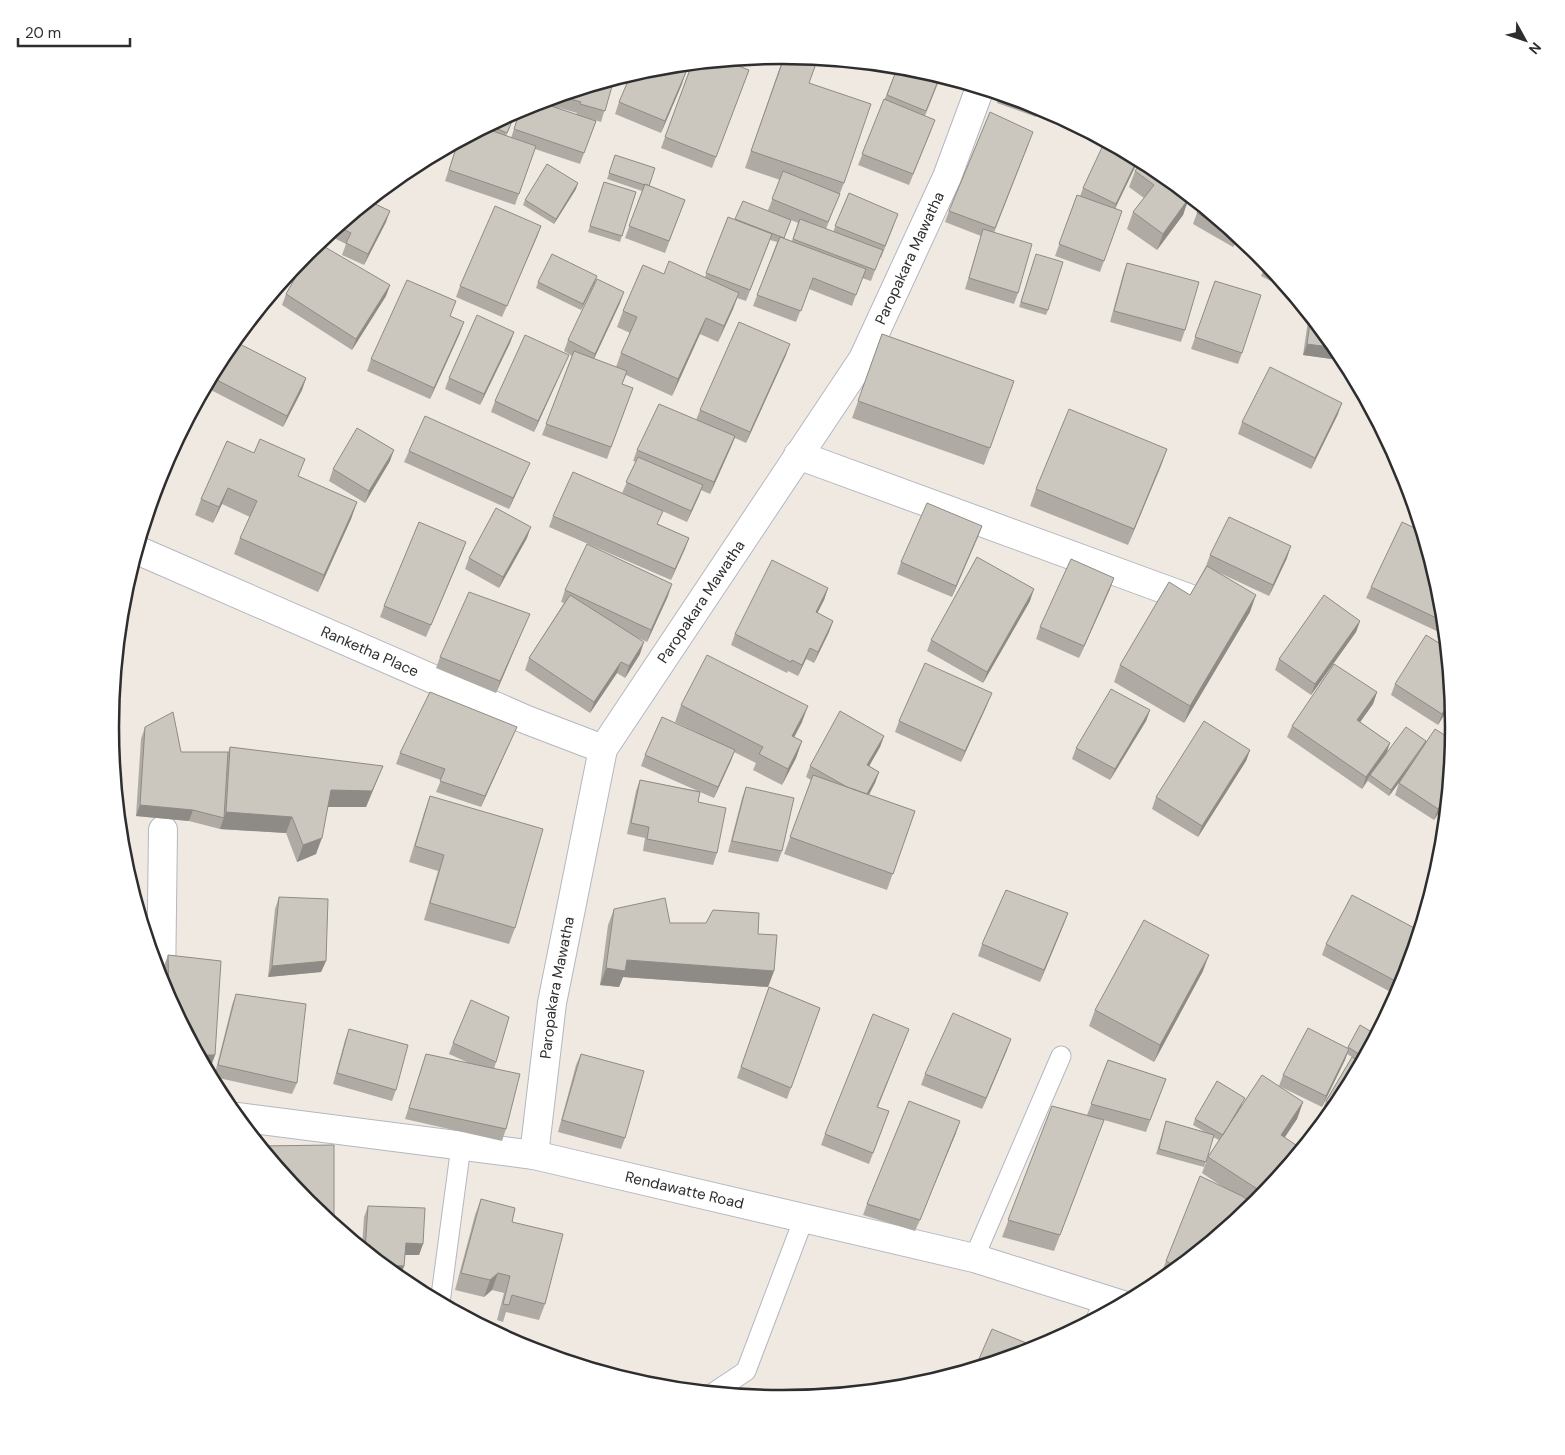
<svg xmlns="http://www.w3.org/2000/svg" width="1565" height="1455" viewBox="0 0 1565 1455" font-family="'DM Sans',sans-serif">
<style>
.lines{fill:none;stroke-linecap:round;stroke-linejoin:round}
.service-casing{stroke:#b4b7c1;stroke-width:21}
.minor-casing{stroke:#b4b7c1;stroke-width:30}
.service{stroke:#fff;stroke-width:19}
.minor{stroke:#fff;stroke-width:28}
.wall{fill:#afaba4;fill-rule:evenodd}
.shaded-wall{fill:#8e8b86}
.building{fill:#cbc7bf;stroke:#8e8b86}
.labels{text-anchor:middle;stroke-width:5;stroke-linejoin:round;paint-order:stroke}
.street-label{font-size:15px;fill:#2e2e2e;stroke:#fff}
.rim{fill:none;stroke:#2e2e2e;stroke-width:2.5}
</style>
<rect width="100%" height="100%" fill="#efe9e1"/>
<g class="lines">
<!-- service casing -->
<g class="service-casing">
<path id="service" d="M974,1258l87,-202
M440,1303l21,-157
M1096,1319l9,-20
M713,1393l33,-22 58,-153"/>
</g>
<!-- minor casing -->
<g class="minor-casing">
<g id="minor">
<path d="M798,455l393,144"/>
<path id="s1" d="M137,550l390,170 76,29"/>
<path d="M161,985l2,-155"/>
<path id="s2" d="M237,1117l297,38 440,103 149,47"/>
<path id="s3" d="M534,1155l18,-152 51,-254 260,-390 84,-182 33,-89"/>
</g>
</g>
<!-- service -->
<use href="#service" class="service"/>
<!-- minor -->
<use href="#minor" class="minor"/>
</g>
<!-- wall -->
<path class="wall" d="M784,55l25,28 35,100 -18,46 7,3 16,-39 45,32 -13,33 -1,-1 -9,24 -9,-3 -10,28 -43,-17 -13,33 -43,-16 24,-64 -7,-2 -24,61 -9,-3 -4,11 -15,33 -18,-8 -28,62 -46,-21 -4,9 11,4 -26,71 -65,-24 30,-79 -8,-5 4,-11 52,-37 -26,56 22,8 5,-14 9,-20 -13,-6 6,-16 41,-37 41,3 23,-60 7,3 33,-10 12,-30 -35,-12zM791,220l7,3 -6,18 -8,-3z
M692,64l57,6 -37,98 -51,-20z
M898,66l43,10 -16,40 6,15 -22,54 -51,-20z
M614,79l-13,43 -17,-5 12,4 -16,43 -45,-15 -20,56 -70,-24 13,-39 59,-31 -11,25 5,2 10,-30 4,-2zM556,107l21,6 -1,2z
M682,84l-21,49 -46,-19 4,-12z
M1000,94l40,12 -4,11 -39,-14z
M1029,143l-35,90 24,60 -4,11 -49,-15 16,-53 -36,-14 4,-11z
M615,155l34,31 36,14 -20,53 -40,-15 17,-47 -35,-12z
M1139,159l-24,49 7,3 -22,61 -45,-16 22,-61 3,1 3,-8z
M1135,171l53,26 -5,18 -26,35 -30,-21 6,-17 11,-14 -15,-11z
M604,182l32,10 -16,50 -32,-10z
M576,189l-22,35 -31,-19 2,-5z
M369,201l17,21 -22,43 -22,-10 4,-11 -18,-9z
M1201,205l38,32 -6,10 -40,-23 4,-11z
M541,226l-39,91 -46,-20 4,-11z
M1034,260l14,50 -2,5 -27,-8z
M1267,262l20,25 -1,2 -25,-13z
M1127,263l58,67 -4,12 -71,-20 13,-48z
M1215,281l27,72 -4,11 -47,-15z
M538,282h57l-14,28 -45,-22z
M390,285l-4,11 -34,54 -70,-45 4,-11z
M1309,314l33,40 4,7 -43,-6z
M450,316l10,17 -30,66 -63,-28 4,-12z
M514,332l-4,11 -30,62 -35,-16 4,-11z
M882,334l132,47 -30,84 -132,-47z
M224,354l82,24 -4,12 -19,37 -78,-40z
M786,355l-40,88 -11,-5 -4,9 -21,47 -9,-4 -14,32 -65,-29 14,-31 -3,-1 4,-11 59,-30 4,-10z
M564,366l-30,66 -43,-20 4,-11z
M1338,414l-27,55 -73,-35 4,-12z
M227,441l72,36 58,25 -6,17 -33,73 -84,-38 6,-16 10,-21 -28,-13 -9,19 -18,-8 6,-16z
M1167,449l-39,96 -98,-39 6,-17z
M409,451l116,23 -16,35 -105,-47z
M390,461l-25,42 -36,-22 4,-12z
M553,516l105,8 31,14 -18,42 -122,-53z
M982,526l-30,71 -55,-23 4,-12z
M527,538l-28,50 -34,-19 4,-11z
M466,542l-40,95 -46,-20 4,-11z
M1210,555l77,3 -18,38 -60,-28 41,44 -66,111 -70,-41 6,-17 70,-70 16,-29z
M1371,587l71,10 3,27 -4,9 -75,-35z
M828,588l-4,12 -7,13 16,8 -4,11 -15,31 -8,-4 -8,17 -10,-5 -1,2 -56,-28 4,-11z
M1110,589l-31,69 -43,-19 4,-12z
M565,590l103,6 -21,46 -15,-7 8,19 -15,24 -8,-5 -27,40 -65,-43 4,-12 35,-55 -3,-1z
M1030,601l-47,82 -56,-32 4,-11z
M1360,621l-4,11 -45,63 -36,-25 4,-11z
M525,625l-29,68 -60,-25 4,-11z
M1447,648l5,54 -14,23 -47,-30 4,-11z
M1377,692l-4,12 -13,18 30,21 -4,11 59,-19 2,-6 8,-1 -7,71 -14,21 -39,-25 4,-12 6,-8 -16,21 -21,-15 2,-3 -8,11 -75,-52 5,-11z
M681,705l121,17 -8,15 8,4 -6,17 -14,27 -29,-15 3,-7 -22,-11 -20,46 -14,-6 -2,10 19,51 -4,12 -70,-14 2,-13 -18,-4 9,-43 4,-11 58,11 -57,-25 4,-11 55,-21 -25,-12z
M987,705l-26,57 -66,-30 4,-11z
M1150,710l-4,11 -36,59 -38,-21 4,-11z
M145,727l36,25h47l2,-5 153,19 -17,41h-38l-12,47 -19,8 -11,-29 -66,-4 -31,-8 -53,-5 5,-77z
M884,736l-4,11 -11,19 10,6 -4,11 -6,12 46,16 -28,79 -103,-36 27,-74 -5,-3 4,-11z
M512,738l-31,69 -45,-15 5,-12 -45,-16 4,-11z
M1250,750l-4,11 -48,76 -46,-28 4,-12z
M746,787l36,64 -4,11 -50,-10 14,-54z
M430,796l85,132 -6,16 -85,-24 14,-49 -29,-9 15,-49z
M279,897l47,64 -5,11 -53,5 7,-68z
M614,909l56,14 104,48 -6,16 -145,-10 -4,10 -19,-2 8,-60z
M1068,913l-28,69 -62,-26 4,-12z
M1326,944l78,41 -6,11 -76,-41z
M168,955l47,100 -4,11h-6l-40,-74 -1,-26z
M1203,971l-49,91 -65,-36 6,-16z
M769,987l51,21 -33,91 -50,-21z
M236,994l61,89 -5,11 -78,-17 18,-72z
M349,1029l47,61 -4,11 -59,-17 12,-44z
M909,1029l-31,78 7,15 -16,42 -48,-19 4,-11z
M1377,1035l-15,28 -15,-9 -2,6 -23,47 -43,-21 4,-11z
M453,1043l43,19 -2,7 12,60 -4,12 -97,-22 21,-65 45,10 -22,-10z
M1007,1050l-25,59 -61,-24 4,-11z
M581,1054l44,84 -4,11 -63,-17 18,-67z
M1108,1060l58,19 -20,53 -42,-12 -50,131 -52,-14 50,-131 35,9z
M1326,1101h16l-9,10 -9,-5z
M1303,1102l-6,17 -13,18 18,12 -44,54 -89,73 -7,-4 4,-11 57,-74 -21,-14 6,-16 11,-17 -6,-3 -9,30 -48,-13 10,-33 39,11 -12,-7 2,-6 48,-15 -4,6z
M956,1133l-41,98 -52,-16 4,-11z
M481,1199l31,23 33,82 -6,16 -33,-8 -3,10 -6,-2 7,-27 -12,-3 -8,7 -29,-7 20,-75z
M368,1206l55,38 -4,11h-14l-1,11 -4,12h-2l-36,-30 2,-31z"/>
<!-- shaded-wall -->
<path class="shaded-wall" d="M686,72l-4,12 -21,49 4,-12z
M1138,158l1,1 -27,56 4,-11z
M578,183l-2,6 -22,35 2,-5z
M1185,192l4,3 -11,16 6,-17z
M1189,198l-6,17 -26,35 6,-16z
M390,211l-4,11 -22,43 4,-11z
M541,226l-4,11 -35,80 5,-11z
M1238,235l1,2 -6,10z
M597,276l-2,6 -14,28 2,-6z
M390,285l-4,11 -34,54 4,-11z
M624,292l-4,11 -29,62 4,-11z
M739,293l-6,16 -15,33 6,-16z
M706,318l-6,16 -28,62 6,-17z
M464,322l-4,11 -30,66 4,-11z
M514,332l-4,11 -30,62 4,-11z
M790,344l-4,11 -40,88 4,-11z
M1307,344l30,4 5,6 4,7 -43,-6z
M569,355l-35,77 4,-11z
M306,378l-4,12 -19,37 4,-11z
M1342,403l-4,11 -27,55 4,-11z
M735,436l-4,11 -21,47 4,-12z
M1167,449l-6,17 -33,79 6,-16z
M394,450l-4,11 -25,42 4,-12z
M530,463l-5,11 -16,35 4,-11z
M703,485l-4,11 -12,26 4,-11z
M228,488l-6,16 -9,19 6,-16z
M357,502l-6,17 -33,73 6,-17z
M982,526l-4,11 -26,60 4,-11z
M531,527l-4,11 -28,50 4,-11z
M689,538l-4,11 -14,31 4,-11z
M466,542l-4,11 -36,84 5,-12z
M1291,546l-4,12 -18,38 4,-11z
M1114,578l-4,11 -31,69 5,-12z
M672,584l-4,12 -21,46 4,-12z
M828,588l-4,12 -12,24 4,-12z
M1034,589l-4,12 -47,82 4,-11z
M1256,595l-6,17 -66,111 6,-17z
M530,614l-5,11 -29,68 4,-12z
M833,621l-4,11 -15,31 4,-11z
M1360,621l-4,11 -45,63 4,-11z
M644,642l-4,12 -15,24 4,-12z
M810,648l-4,11 -8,17 4,-11z
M621,662l-4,11 -27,40 4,-11z
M1377,692l-4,12 -20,28 4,-12z
M992,693l-5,12 -26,57 4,-11z
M1452,698v4l-14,23 4,-11z
M808,706l-6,16 -16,31 6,-17z
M1150,710l-4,11 -36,59 5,-11z
M517,727l-5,11 -31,69 4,-11z
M884,736l-4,11 -17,30 4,-12z
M802,741l-6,17 -14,27 6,-16z
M1427,742l-2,5 -36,49 2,-6z
M1390,743l-4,11 -16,21 -8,14 4,-12z
M735,750l-4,11 -17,37 4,-11z
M1250,750l-4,11 -48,76 4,-11z
M383,766l-17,41h-41l6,-17z
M879,772l-4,11 -14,26 4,-12z
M1449,793l-1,6 -14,21 4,-11z
M140,805l53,5 -4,11 -53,-5z
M226,812l66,5 -6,16 -66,-4z
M322,838l-6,16 -19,8 6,-17z
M1068,913l-4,11 -24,58 4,-12z
M1209,955l-6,16 -49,91 6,-17z
M627,960l147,11 -6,16 -145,-10 -4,10 -19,-2 6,-17z
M326,961l-5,11 -53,5 4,-11z
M1011,1039l-4,11 -25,59 4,-11z
M1349,1049l-4,11 -23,47 4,-11z
M199,1055h16l-4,11h-6z
M1303,1102l-6,17 -22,33 6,-17z
M960,1121l-4,12 -41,98 5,-11z
M406,1243l17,1 -4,11h-17z
M383,1265l21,1 -4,12h-2z
M498,1273l-6,17 -8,7 6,-17z"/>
<!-- building -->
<path class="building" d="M785,55l33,3 -9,25 62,21 -27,79 -93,-32z
M725,61l24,9 -33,87 -51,-20 27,-73z
M671,66l15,6 -21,49 -46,-19 12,-28 21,-6z
M898,66l16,2 26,8 -14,35 -39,-16z
M614,79l-9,32 -25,-7 1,-2 -22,-6z
M884,99l51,21 -22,54 -51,-20z
M539,102l57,19 -12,32 -70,-24 7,-21 4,-2z
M516,111l-9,22 -18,-8z
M990,112l43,20 -38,96 -46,-17z
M484,128l52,18 -17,48 -70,-24 9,-28z
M1105,141l33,17 -22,46 -33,-16z
M615,155l40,13 -6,18 -4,-2v1l-36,-12z
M1142,161l14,7 29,24 -1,2 5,4 -26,36 -30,-22 21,-27 -19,-14z
M547,164l31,19 -22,36 -31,-19z
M783,171l57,23 -12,28 -56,-23z
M604,182l32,10 -14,44 -32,-10z
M645,184l40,16 -16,41 -40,-15z
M849,193l49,21 -13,32 -50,-20z
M1077,195l45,16 -18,50 -45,-17z
M369,201l21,10 -22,43 -22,-11 5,-10 -13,-6z
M743,201l48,19 -7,18 -49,-19z
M1201,205l37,30 -1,1 -40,-23z
M495,206l46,20 -34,80 -47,-20z
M728,217l44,17 -22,56 -44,-17z
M800,219l83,31 -8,20 -82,-31z
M983,229l49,15 -14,49 -49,-15z
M780,237l86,32 -10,26 -43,-17 -12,33 -44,-16z
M318,243l72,42 -34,54 -70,-45 27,-47z
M552,254l45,22 -14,28 -45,-22z
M1036,254l27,8 -15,48 -27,-8z
M669,261l70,32 -15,33 -18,-8 -28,61 -57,-26 16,-36 -14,-6 20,-46 21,9z
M1127,263l72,19 -14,48 -71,-19z
M597,279l27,13 -29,62 -27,-14z
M407,280l49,21 -6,15 14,6 -30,66 -63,-29z
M1215,281l46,14 -19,58 -47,-16z
M477,315l37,17 -30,62 -35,-16z
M1311,316l26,32 -30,-4z
M739,322l51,22 -40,88 -50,-22z
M882,334l132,47 -24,67 -132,-47z
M525,335l44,20 -31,66 -43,-20z
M234,341l72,37 -19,38 -76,-39 13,-23z
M574,351l53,20 -5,13 11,4 -22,59 -65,-23z
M1270,367l72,36 -27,55 -73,-36z
M659,404l76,32 -21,46 -77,-32z
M1069,409l98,40 -33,80 -98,-40z
M425,416l105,47 -17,35 -104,-47z
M357,428l37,22 -25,41 -36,-22z
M260,439l45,20 -7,17 59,26 -33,73 -84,-37 17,-37 -29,-13 -9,19 -18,-8 26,-58 27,12z
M638,457l65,28 -12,26 -65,-29z
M573,472l90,39 -6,13 32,14 -14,31 -122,-53z
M927,503l55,23 -26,60 -55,-24z
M496,508l35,19 -28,50 -34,-19z
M1229,517l62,29 -18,39 -63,-30z
M419,522l47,20 -35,83 -47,-19z
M1402,522l21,10 19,65 3,25 -74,-35z
M587,544l85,40 -21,46 -86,-40z
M977,557l57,32 -47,83 -56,-32z
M1071,559l43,19 -30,68 -44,-19z
M772,560l56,28 -12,24 17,9 -15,31 -8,-4 -8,17 -10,-5 -1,2 -56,-28z
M1207,566l49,29 -66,111 -70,-41 49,-83 21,13z
M469,592l61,22 -30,67 -60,-24z
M570,595l74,47 -15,24 -8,-4 -27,40 -65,-44z
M1324,595l36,26 -45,63 -36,-25z
M1426,635l21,13 5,50 -10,16 -47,-30z
M707,655l101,51 -16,30 10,5 -14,28 -29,-15 4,-7 -82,-42z
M925,663l67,30 -27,58 -66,-30z
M1334,664l43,28 -20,28 33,23 -24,34 -74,-51z
M1111,689l39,21 -35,59 -39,-21z
M430,692l87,35 -32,69 -45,-15 5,-12 -45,-16z
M840,711l44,25 -17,29 12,7 -12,22 -20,-7 -37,-21z
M173,712l8,40h47l-4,66 -31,-8 -53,-5 5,-78z
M662,717l73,33 -17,37 -73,-32z
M1454,720l1,8 -1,7 -7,-6z
M1204,721l46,29 -48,76 -46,-29z
M1406,727l20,14 -35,49 -21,-15z
M1435,729l19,12 -5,52 -11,16 -39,-26z
M230,747l153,19 -11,25 -41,-1 -9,48 -19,7 -11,-28 -66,-5z
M813,775l102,36 -22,63 -103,-37z
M640,780l60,12 -2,10 28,6 -9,45 -70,-14 2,-12 -18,-4z
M746,787l48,11 -12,53 -50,-10z
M430,796l113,33 -28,99 -85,-25 14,-48 -29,-9z
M1006,890l62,23 -24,57 -62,-26z
M1352,895l68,36 -15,50 -2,4 -77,-41z
M279,897l49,2 -2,62 -54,5z
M665,898l5,25h36l7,-13 46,3 -1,21 19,1 -3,36 -147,-11 -2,11 -19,-3 8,-59z
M1144,920l65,35 -49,90 -65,-35z
M168,955l53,6 -6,94h-16l-30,-55z
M769,987l51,21 -29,80 -50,-21z
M236,994l70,10 -9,79 -79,-18z
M471,1000l38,17 -13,45 -43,-19z
M953,1013l58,26 -25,59 -61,-24z
M873,1014l36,15 -32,78 12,4 -16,42 -48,-19z
M1360,1025l17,10 -12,23 -17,-11z
M1308,1028l41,21 -23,47 -43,-21z
M349,1029l59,16 -12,45 -59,-17z
M426,1054l94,20 -14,55 -97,-21z
M581,1054l63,17 -19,67 -63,-18z
M1352,1057l10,6 -20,38 -5,6 -11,-6z
M1108,1060l58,19 -16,41 -59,-16z
M1262,1075l41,27 -22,33 21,14 -37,45 -57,-37z
M1217,1081l28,17 -22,37 -28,-16z
M909,1101l51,20 -40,99 -53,-16z
M1052,1106l52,14 -44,115 -52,-15z
M1166,1121l48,14 -8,27 -47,-13z
M334,1145v80l-27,-22 -47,-57z
M1200,1176l42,20 13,10 -76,62 -13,-7z
M481,1199l34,9 -3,14 51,12 -18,70 -33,-9 -3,10 -6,-1 7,-28 -12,-3 -8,7 -29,-7z
M368,1206l57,2 -2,36 -17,-1 -2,23 -21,-1 -18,-14z
M992,1329l39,16 -3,8 -53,15z"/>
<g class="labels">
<!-- street labels -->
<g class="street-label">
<text dy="5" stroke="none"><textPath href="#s3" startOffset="992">Paropakara Mawatha</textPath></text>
<text dy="5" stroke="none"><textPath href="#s3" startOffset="589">Paropakara Mawatha</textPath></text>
<text dy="5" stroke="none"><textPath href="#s1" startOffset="254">Ranketha Place</textPath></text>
<text dy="5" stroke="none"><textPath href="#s3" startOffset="169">Paropakara Mawatha</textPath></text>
<text dy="5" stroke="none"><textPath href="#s2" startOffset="454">Rendawatte Road</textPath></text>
</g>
</g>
<!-- crop -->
<path d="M0 0H1565V1455H0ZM119 727a663 663 0 1 1 1326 0a663 663 0 1 1-1326 0Z" fill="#fff" fill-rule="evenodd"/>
<path class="rim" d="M119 727a663 663 0 1 1 1326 0a663 663 0 1 1-1326 0Z"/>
<!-- north arrow -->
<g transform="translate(1525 40) rotate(130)" stroke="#ffffff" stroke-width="4" paint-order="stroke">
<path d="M0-4L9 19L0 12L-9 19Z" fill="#2e2e2e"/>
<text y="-8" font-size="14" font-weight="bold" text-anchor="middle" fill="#2e2e2e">N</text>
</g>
<!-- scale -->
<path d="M18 38v8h112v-8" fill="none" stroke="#2e2e2e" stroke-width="2.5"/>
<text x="25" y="38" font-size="15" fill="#2e2e2e" stroke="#ffffff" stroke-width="4" paint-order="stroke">20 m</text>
</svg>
